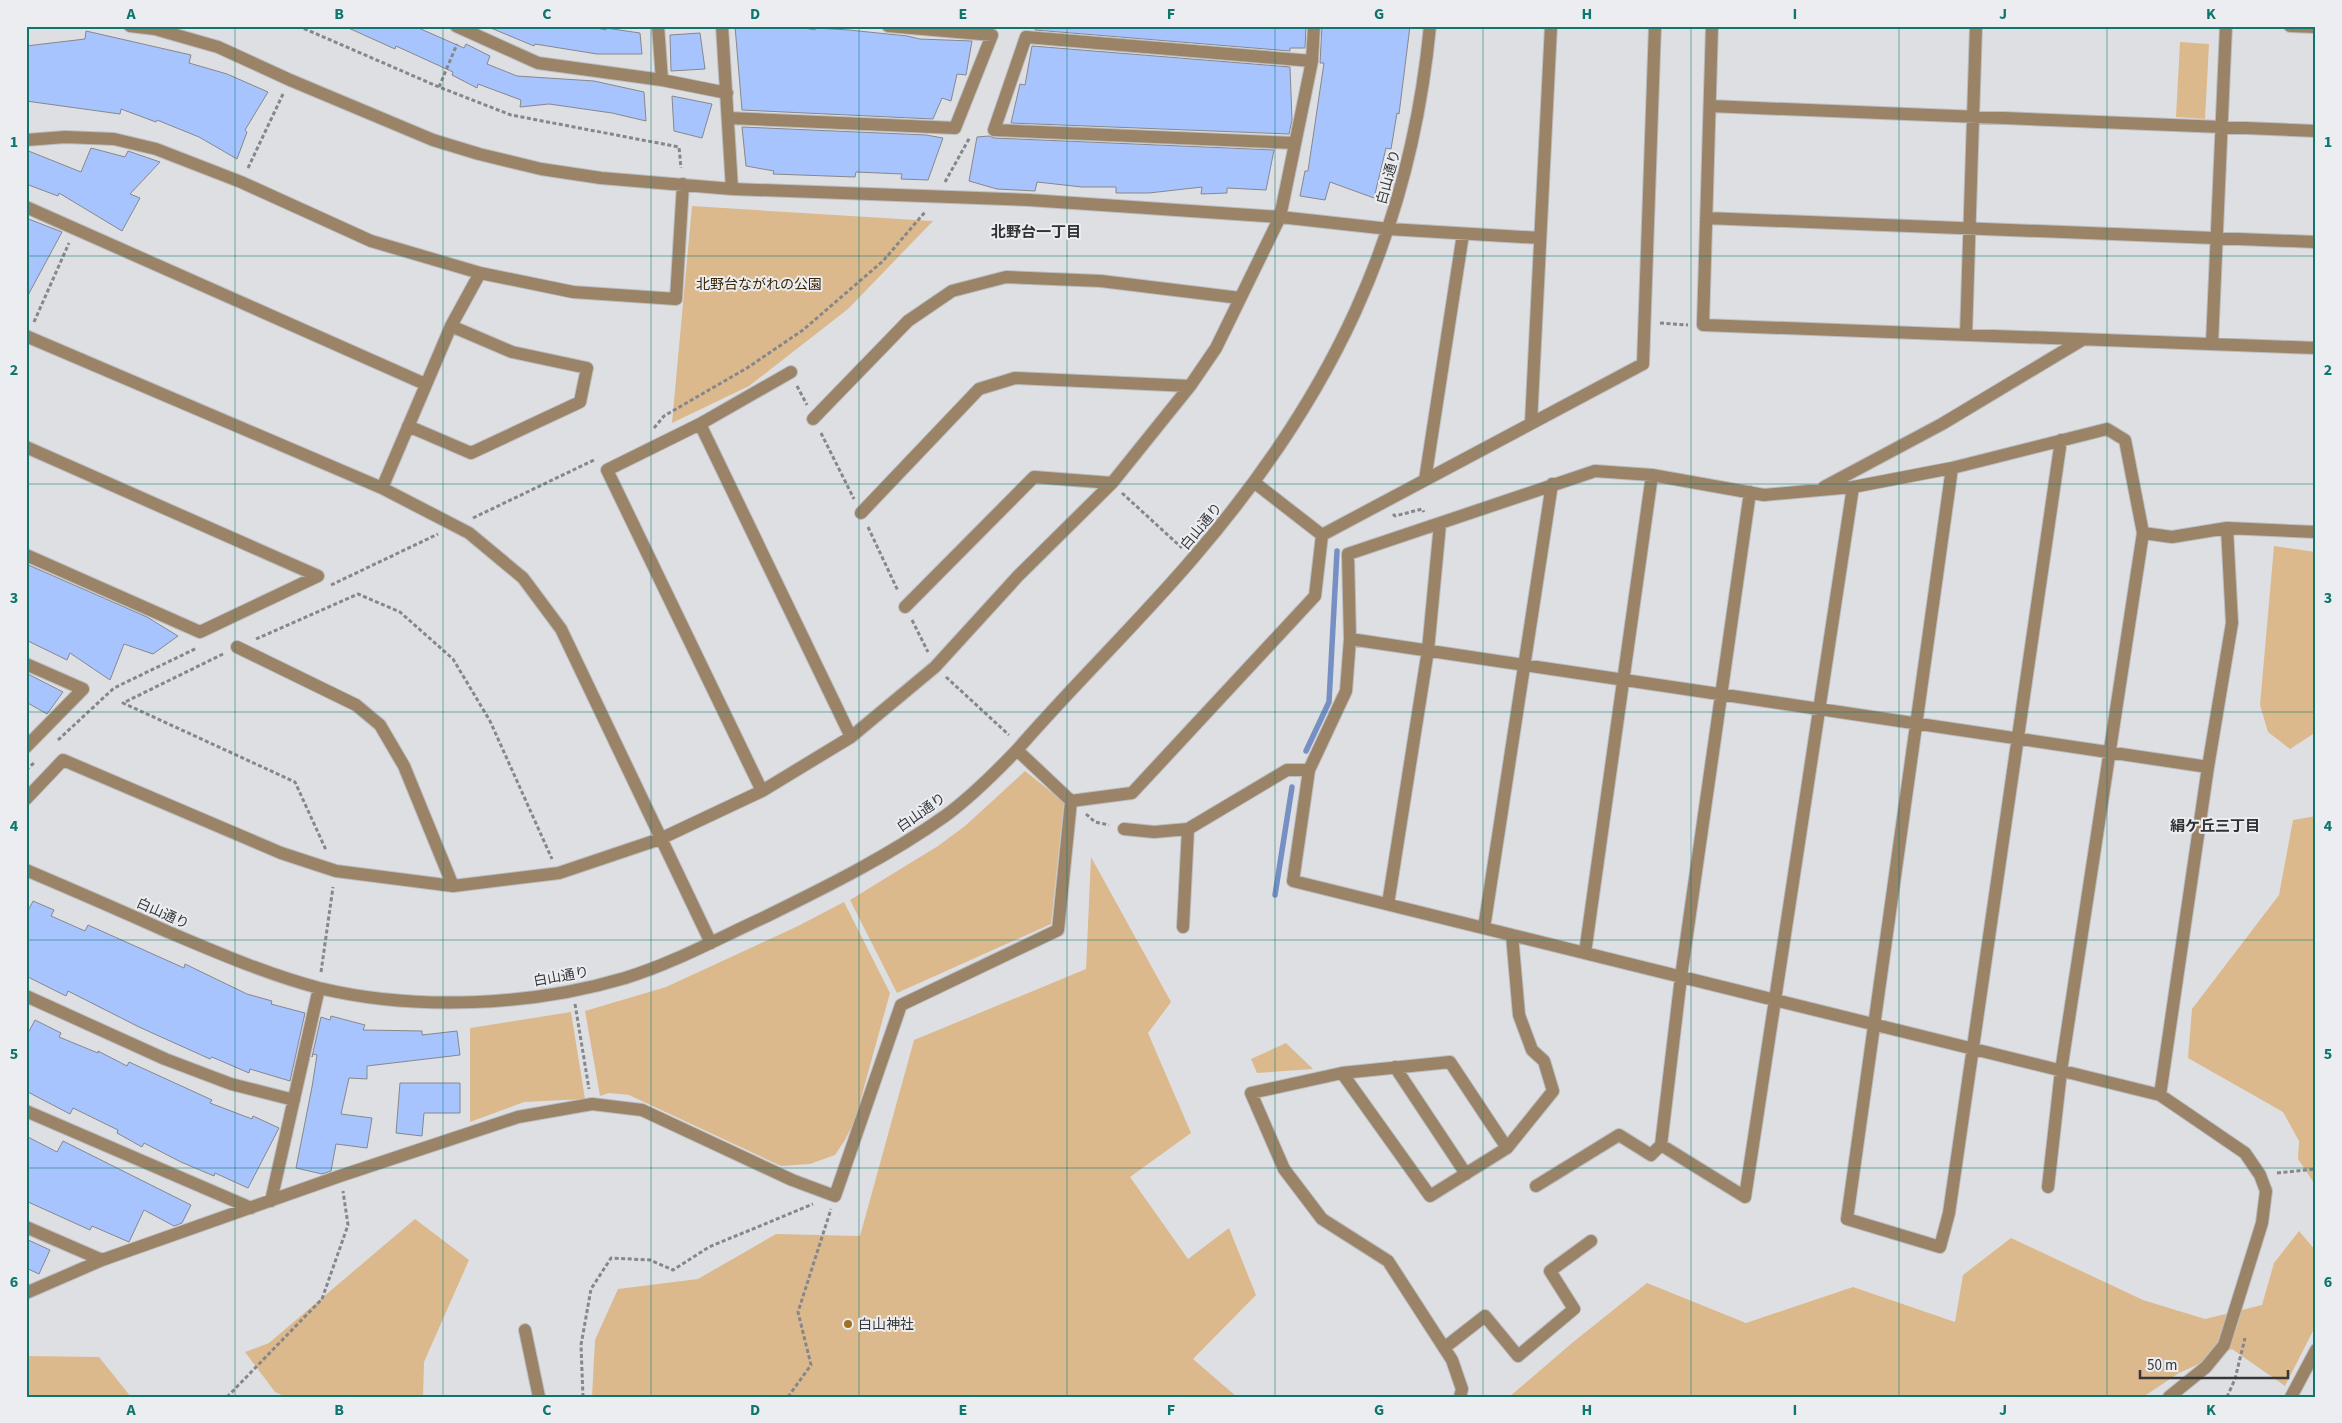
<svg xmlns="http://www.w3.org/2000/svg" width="2342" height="1423" viewBox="0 0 2342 1423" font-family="'Source Sans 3','Noto Sans JP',sans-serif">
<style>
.green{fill:#dcb98c}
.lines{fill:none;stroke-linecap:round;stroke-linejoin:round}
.stream{stroke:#7690c3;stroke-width:5.5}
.building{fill:#a7c4ff;stroke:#86888a}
.minor-casing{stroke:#bcbdc1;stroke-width:14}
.path{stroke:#86878a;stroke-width:3;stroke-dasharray:4 2.5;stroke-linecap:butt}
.minor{stroke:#9a8366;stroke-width:12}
.grid{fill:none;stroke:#0f766e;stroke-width:1;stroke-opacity:0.55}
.poi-dot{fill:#a17025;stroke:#ebedf0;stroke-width:2}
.labels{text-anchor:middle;stroke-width:4;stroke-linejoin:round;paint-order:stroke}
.street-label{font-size:14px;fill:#363738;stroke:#ebedf0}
.park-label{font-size:14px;fill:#392403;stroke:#ebedf0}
.poi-label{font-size:14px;fill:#363738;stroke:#ebedf0;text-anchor:start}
.neighbourhood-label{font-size:15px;font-weight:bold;fill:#313234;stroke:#ebedf0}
.neatline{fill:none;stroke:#0f766e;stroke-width:2}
.grid-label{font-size:16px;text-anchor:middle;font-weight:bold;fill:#0f766e}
</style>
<rect width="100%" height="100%" fill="#dedfe3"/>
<!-- green -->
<path class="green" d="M2180,42l29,2 -4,75 -29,-2z
M692,206l240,15h1l-85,88 -99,77 -77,37z
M2274,546l42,6v180l-26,17 -22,-17 -8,-27z
M1025,771l39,31 -13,122 -154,69 -47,-93 88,-54 27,-20z
M2316,816v367h-2l-16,-24 1,-18 -16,-29 -95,-54 4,-49 87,-114 14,-75z
M1091,857l80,145 -23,31 43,100 -61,44 58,82 41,-31 27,67 -63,64 44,38h-645l3,-57 23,-51 80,-10 78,-45 84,2 54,-196 172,-71z
M844,902l46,91 -35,127 -10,20 -10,15 -25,9 -29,2 -152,-71 -20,-2 -9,3 -15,-85 81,-24 132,-61z
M571,1012l14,87 -61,3 -54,20v-94z
M1286,1043l27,26 -56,4 -6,-14z
M415,1219l54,41 -45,102 -1,35h-137l-11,-5 -30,-40 24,-9z
M2299,1231l17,20v74l-31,61 -53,-37 -53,24 -36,24h-634l63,-54 75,-60 99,40 107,-36 102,35 8,-47 48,-37 132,62 62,19 57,-14 12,-42z
M26,1356l73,1 32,40h-105z"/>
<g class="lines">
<!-- stream -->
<path class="stream" d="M1306,751l23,-49 8,-151
M1275,895l17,-108"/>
</g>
<!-- building -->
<path class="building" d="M344,26h70l50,22 2,-4 24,12 -3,8 30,12 77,5 50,11 2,29 -34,-8 -63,-9 -29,3 1,-7 -43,-16 -1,4 -25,-13 1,-3 -57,-26 -1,3z
M486,26h101l19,4v-2l34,5 2,21h-45l-62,-10 -1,2z
M735,26h59l21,4 1,-2 33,2 58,6 13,3 52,2 -6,34 -9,-1 -6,27 -9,-3 -9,21 -191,-9z
M1036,26h270l-1,22h-15v3l-255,-21z
M1322,26h88l-11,88 -2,-1 -6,36 -5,-1 -12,50 -44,-16 -5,18 -25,-4 5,-25h3l16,-108h-4z
M86,31l105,24 -2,8 38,11 41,18 -23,38 2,2 -10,27 -38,-22 -42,-17 -1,2 -35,-13 -1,5 -94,-13v-55l59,-7z
M700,33l5,36 -34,2 -1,-36z
M1032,46l258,21 2,53 -3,14 -278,-11 9,-39 5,1z
M672,96l40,8 -10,34 -28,-7z
M742,127l184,8 17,3 -15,42 -27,-1 1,-5 -46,-2 -1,5 -82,-3 1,-3 -28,-5z
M989,136l5,2 280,12 -8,40 -39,-2v5l-26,1 1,-7 -53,6h-33v-6h-34l-45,-5 -2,9 -38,-2 -28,-8 8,-44z
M91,148l34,9 3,-6 32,11 -30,32 10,4 -18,33 -63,-38 -1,3 -32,-12v-34l55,22z
M26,218l36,14 -36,67z
M26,564l121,53 31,19 -25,18 -29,-10 -14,36 -40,-27 -3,7 -41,-20z
M26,673l37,19 -16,22 -21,-12z
M33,901l21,9 -3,6 34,15 3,-6 96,43 1,-4 62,30 25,7 -1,3 34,9 -15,68 -40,-12 -1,4 -37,-16 -2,2 -71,-32 -71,-36 -2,5 -40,-20v-61z
M331,1016l34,9 -2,5 59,1v4l35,-4 3,24 -93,11v13l-18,-1 -8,36 31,4 -5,30 -31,-4 -5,27 -9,3 -26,-6 16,-81 5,-32 -4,-1 -1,3 9,-40 9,3z
M35,1020l26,13 -2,4 39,16v-2l29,15 2,-4 83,38 -2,3 42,16 1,-3 26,12 -31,60 -33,-15 -1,3 -33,-14 -37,-19 -2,4 -25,-14 1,-3 -45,-22 -3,6 -44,-23v-54z
M400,1083h60v30h-36l-2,23 -26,-3z
M26,1136l31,16 6,-11 128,64 -9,18 -8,3 -30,-16 -15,32 -37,-16 -2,4 -64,-29z
M26,1239l24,11 -11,24 -13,-6z"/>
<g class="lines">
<!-- minor casing -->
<g class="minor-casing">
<path id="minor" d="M130,26l25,3 63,18 72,33 143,60 46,14 62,15 60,9 131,11 297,11 251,17 109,12 151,9
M456,26l82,37 124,17 65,13
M658,26l4,54
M722,26l10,163
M1712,26l-9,299 613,23
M2290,26l26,1
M1710,106l606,25
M729,118l226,10 37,-93 -104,-9
M26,140l39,-3 49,2 42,10 85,33 130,59 109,32
M1295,143l-301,-13 32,-93 286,24
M26,207l399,177
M1706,218l610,24
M1966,335l10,-309
M26,336l356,152 87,45 54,45 38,51 150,314
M2212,344l14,-318
M813,419l95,-98 44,-30 54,-14 95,4 139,17
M1531,423l20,-397
M700,424l151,313
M408,426l63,27 109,-51 7,-34 -75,-16 -61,-26
M26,447l292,129 -118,56 -174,-77
M1952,468l-105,751 93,28 9,-34 112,-773
M1425,480l38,-246
M1255,483l67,52
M1824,487l118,-63 140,-84
M382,488l69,-162 29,-53 93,19 103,7 7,-115
M861,513l118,-124 36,-11 175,8
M2143,533l29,4 55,-9
M905,607l129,-130 78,6
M1350,639l858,128
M237,647l119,58 24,20 24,41 49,120
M26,664l57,25 -57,58
M1017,750l54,51
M762,791l-155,-321 93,-46 91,-52
M26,799l37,-39 218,93 55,18 117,15 106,-13 101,-34 102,-48 89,-54 84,-70 83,-91 94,-93 78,-97 26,-38 64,-131 32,-156 2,-35
M1071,801l61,-8 183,-197 7,-61 321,-171 12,-338
M1124,829l30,3 34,-3 99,-59h22
M26,870c47,20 93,40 140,61 50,21 100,43 153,57 96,23 212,18 306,-10 49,-15 94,-40 140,-61 61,-30 124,-61 180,-101 26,-19 50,-43 72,-66 57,-66 120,-126 177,-193 136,-158 216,-321 236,-531
M1388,904l40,-254 12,-126
M1183,927l5,-98
M1484,928l68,-444
M1585,953l67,-478
M26,996l139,63 66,25 63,16
M1395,1067l71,107
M1342,1073l88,123 77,-48 46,-57 -9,-30 -12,-11 -13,-35 -7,-80
M2160,1095l48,-328 24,-144 -5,-95 89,4
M26,1111l225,97
M1661,1145l84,52 108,-710
M1536,1186l83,-51 32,20 10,-10 20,-168 69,-485
M2048,1187l13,-116 82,-538 -18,-93 -18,-11 -155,39 -99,19 -89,8 -112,-20 -57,-4 -247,83 2,85 -4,52 -37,79 -16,111 867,214 85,58 15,22 6,16 -4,32 -38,122 -18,22 -37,30
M271,1201l48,-213
M26,1227l76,33
M26,1293l76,-33 238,-84 178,-59 74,-13 50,6 150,70 43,16 66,-191 157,-75 13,-129
M525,1330l14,67
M1444,1348l41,-32 33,40 56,-47 -24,-38 41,-30
M1460,1397l2,-8 -10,-29 -64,-99 -66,-42 -38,-50 -33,-76 91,-20 108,-11 57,86
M2291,1397l25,-47"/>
</g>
<!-- path -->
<path class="path" d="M298,26l141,61 72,28 168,32 2,21
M439,87l18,-43
M248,168l35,-74
M945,182l25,-45
M34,322l35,-79
M1660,323l28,2
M797,386l10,19
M654,428l10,-12 83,-48 56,-38 80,-69 42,-49
M821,433l33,66
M1122,493l60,55
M1393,514l2,2 27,-7 2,3
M473,518l121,-58
M868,527l30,64
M331,585l107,-51
M912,620l16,32
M256,639l102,-45 42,18 53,47 37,62 62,138
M223,654l-100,49 172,79 31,68
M946,677l63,58
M58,740l56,-52 83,-40
M26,770l9,-8
M1086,814l9,8 14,3
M321,972l12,-85
M575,1004l14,85
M2277,1173l39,-4
M227,1397l95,-98 26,-74 -5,-34
M583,1397l-2,-52 10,-56 20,-31 39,2 23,10 36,-23 104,-43
M788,1397l23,-32 -13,-53 33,-103
M2227,1397l8,-18 10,-41"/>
<!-- minor -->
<use href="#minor" class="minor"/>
</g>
<!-- grid -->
<path class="grid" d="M235,26v1371M443,26v1371M651,26v1371M859,26v1371M1067,26v1371M1275,26v1371M1483,26v1371M1691,26v1371M1899,26v1371M2107,26v1371M26,256h2290M26,484h2290M26,712h2290M26,940h2290M26,1168h2290"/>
<!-- markers -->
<circle class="poi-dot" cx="848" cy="1324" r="5"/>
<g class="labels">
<!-- street labels -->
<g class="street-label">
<text transform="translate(1388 177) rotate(-75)" y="5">白山通り</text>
<text transform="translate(1201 526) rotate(-50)" y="5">白山通り</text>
<text transform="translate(921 812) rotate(-35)" y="5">白山通り</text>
<text transform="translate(163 913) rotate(24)" y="5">白山通り</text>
<text transform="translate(561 976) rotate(-10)" y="5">白山通り</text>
</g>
<!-- park labels -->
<g class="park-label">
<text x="759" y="289">北野台ながれの公園</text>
</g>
<!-- poi labels -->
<g class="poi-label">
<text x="858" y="1329">白山神社</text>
</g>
<!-- neighbourhood labels -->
<g class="neighbourhood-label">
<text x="1036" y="237">北野台一丁目</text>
<text x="2215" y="831">絹ケ丘三丁目</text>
</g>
</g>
<!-- border -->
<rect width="2342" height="1423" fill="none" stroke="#ebedf0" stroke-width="55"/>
<!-- scale -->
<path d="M2140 1370v8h148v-8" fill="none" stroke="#363738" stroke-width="2.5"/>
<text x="2147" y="1370" font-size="15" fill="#363738" stroke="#ebedf0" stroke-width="4" paint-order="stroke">50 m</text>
<rect x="28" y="28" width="2286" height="1368" class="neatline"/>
<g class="grid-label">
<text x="131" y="19">A</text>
<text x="339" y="19">B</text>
<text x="547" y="19">C</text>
<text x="755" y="19">D</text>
<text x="963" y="19">E</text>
<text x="1171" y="19">F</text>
<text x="1379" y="19">G</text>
<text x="1587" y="19">H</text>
<text x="1795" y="19">I</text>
<text x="2003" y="19">J</text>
<text x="2211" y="19">K</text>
<text x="14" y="147">1</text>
<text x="2328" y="147">1</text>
<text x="14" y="375">2</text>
<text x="2328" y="375">2</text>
<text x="14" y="603">3</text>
<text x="2328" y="603">3</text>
<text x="14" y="831">4</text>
<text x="2328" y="831">4</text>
<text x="14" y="1059">5</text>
<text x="2328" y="1059">5</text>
<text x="14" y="1287">6</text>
<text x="2328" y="1287">6</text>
<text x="131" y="1415">A</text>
<text x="339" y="1415">B</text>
<text x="547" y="1415">C</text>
<text x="755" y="1415">D</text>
<text x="963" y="1415">E</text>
<text x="1171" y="1415">F</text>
<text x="1379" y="1415">G</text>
<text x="1587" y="1415">H</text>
<text x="1795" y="1415">I</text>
<text x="2003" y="1415">J</text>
<text x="2211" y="1415">K</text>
</g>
</svg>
